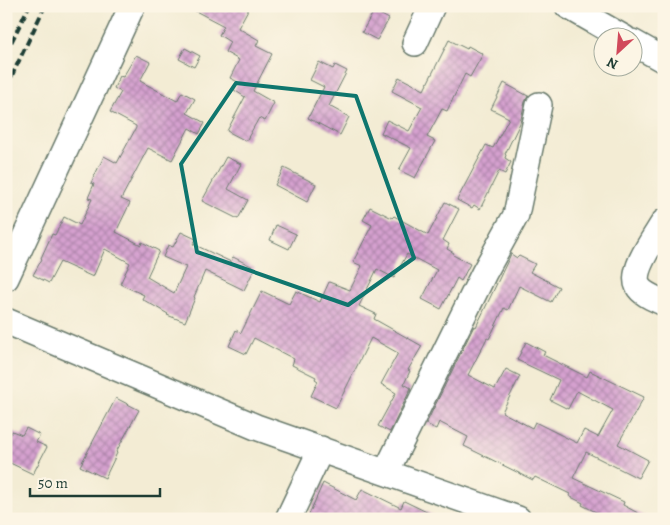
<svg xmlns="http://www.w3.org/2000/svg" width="670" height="525" viewBox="0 0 670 525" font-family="Alegreya,serif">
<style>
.building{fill:url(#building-cross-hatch)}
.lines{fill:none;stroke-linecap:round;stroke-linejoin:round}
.minor-casing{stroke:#697a6c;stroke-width:28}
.minor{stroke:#fff;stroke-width:25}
.rail{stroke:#1f3d34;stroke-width:4;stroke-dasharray:8 4;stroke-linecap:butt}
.marked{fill:none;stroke:#0f766e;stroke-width:4;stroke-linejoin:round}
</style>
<defs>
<pattern id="building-cross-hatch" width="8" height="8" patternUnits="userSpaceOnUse" patternTransform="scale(1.25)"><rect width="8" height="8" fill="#d5a0cf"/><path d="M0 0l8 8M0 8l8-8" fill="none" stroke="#ac84a9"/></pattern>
</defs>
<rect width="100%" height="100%" fill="#fcf5e5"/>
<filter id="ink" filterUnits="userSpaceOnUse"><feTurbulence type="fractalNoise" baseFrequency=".02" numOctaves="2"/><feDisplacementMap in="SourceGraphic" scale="10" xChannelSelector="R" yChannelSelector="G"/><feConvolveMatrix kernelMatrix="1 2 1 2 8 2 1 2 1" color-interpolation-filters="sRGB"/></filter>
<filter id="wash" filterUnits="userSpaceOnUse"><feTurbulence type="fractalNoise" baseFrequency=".0096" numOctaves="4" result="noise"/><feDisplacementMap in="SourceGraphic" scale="20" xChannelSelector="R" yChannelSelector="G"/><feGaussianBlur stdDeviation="1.12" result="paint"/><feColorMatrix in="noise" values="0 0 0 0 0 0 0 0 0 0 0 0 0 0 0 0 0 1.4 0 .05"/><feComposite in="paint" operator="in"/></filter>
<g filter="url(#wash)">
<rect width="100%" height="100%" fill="#f3ecd4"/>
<g id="blocks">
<!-- building -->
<path class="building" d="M186,6h64l-12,22 21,12 -3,6 16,8 -19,37 21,12 -9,18 -6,-3 -13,23 -19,-10 18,-34 -11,-7 4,-8 -8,-4 9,-18 -14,-8 5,-10 -11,-7 5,-9z
M374,11l15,8 -12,21 -15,-8z
M449,40l18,9 1,-3 15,8 -13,23 -5,-3 -18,37 -5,-2 -15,28 8,4 -20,37 -16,-8 12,-22 -30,-15 6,-13 22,11 13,-24 -30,-16 7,-14 25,13z
M185,48l15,8 -6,11 -15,-8z
M136,55l14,7 -10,19 37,20 5,-9 13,7 -8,14 18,10 -6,11 -10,-6 -17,32 -24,-12 -27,51 9,4 -14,29 25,13 1,-3 17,9 -12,26 27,16 12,-26 -23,-10 5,-12 5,2 8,-15 15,7 -3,5 38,18 2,-5 22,11 -11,22 -39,-19 -11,26 1,1 -10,24 -18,-7 1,-1 -26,-15 2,-4 -24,-11 10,-21 -25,-14 -12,28 -33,-15 -11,21 -16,-8 9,-16 -1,-1 11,-24 3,1 9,-18 16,8 12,-26 -4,-1 6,-14 -3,-1 13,-27 13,7 19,-35v-2l-26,-14 11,-20 -7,-4 6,-12 3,1z
M319,62l14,7 2,-4 12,6 -18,35 20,11 -9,18 -32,-17 16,-31 -14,-7z
M504,83l24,13 -3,6 -5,21 -15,31 1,1 -1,3 6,4 -6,12 -6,-3 -19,38 -6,-4 -2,3 -15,-8 29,-55 7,3 16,-30 -18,-9z
M226,157l15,7 -13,25 20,11 -10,19 -36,-18z
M284,168l32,16 -9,18 -32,-17z
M445,202l14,7 -16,31 6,4 -2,5 7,4 -1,2 17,9 -9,17 -4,-3 -16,31 -19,-10 15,-29 -30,-16 -13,24 -17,-9 -18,37 17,8 -2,5 48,27 -14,24 2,1 -6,13 7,4 -21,44 -12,-6 18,-33 -15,-9 17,-31 -27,-15 -35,70 -25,-12 7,-15 -3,-2 1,-2 -24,-12 2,-6 -40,-21 -8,16 -17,-8 7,-16 5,3 21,-42 27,13 7,-13 24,11 9,-20 21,8 12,-24 -9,-4 19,-37 -9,-5 7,-13 22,11 2,-2 34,19z
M276,225l20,9 -7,15 -19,-9z
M511,254l6,4 2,-2 16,8 -5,8 29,15 -8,15 -32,-16 -11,24 -4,-2 -15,31 -2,-1 -19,37 27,14 11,-20 14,7 -18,36 30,16 3,-6 42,21 7,-13 14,7 15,-27 -36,-19 -9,18 -18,-9 9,-20 -42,-20 9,-18 19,10 -2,3 44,22 3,-6 54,26 -26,47 30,16 -10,18 -52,-26 -13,26 51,24 -1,3 26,14h-54l3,-6 -16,-8 1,-2 -14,-7 1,-2 -35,-17 -2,3 -69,-34 4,-9 -29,-15 -3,7 -10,-5 48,-98 2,1z
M116,398l23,12 -23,42 1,1 -12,25 -25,-12z
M26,428l14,7 -4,7 11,5 -14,27 -27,-13v-17l6,-13 10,4z
M323,483l33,17 6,-11 39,19 3,-7 37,18h-134z"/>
</g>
</g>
<g filter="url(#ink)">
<use href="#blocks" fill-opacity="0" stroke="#697a6c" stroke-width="1"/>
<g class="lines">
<!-- minor casing -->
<g class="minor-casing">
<path id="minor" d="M568,6l56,32
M632,42l32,18
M415,43l17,-37
M664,222c-8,14 -34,48 -26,64 4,8 18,13 26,17
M6,278l126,-272
M6,321l250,106 262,92
M386,472l98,-199 32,-58 23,-110
M288,519l33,-70"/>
</g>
<!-- minor -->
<use href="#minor" class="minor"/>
<!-- rail -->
<path class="rail" d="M6,53l23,-47
M6,88l39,-82"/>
</g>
</g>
<!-- marked area -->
<path class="marked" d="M236,83l120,13 58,162 -66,47 -151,-53 -16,-88z"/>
<!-- margin -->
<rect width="670" height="525" fill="none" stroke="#fcf5e5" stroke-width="25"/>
<!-- north arrow -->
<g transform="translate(618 52) rotate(206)"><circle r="24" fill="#fcf5e5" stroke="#a4ab9e"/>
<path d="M0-4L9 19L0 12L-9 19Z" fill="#d1495b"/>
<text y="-8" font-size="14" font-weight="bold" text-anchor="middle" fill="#1f3d34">N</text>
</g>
<!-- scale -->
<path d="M30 488v8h130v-8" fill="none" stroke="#1f3d34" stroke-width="2.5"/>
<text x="38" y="488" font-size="15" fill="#1f3d34" stroke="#fcf5e5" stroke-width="4" paint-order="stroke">50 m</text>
</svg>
